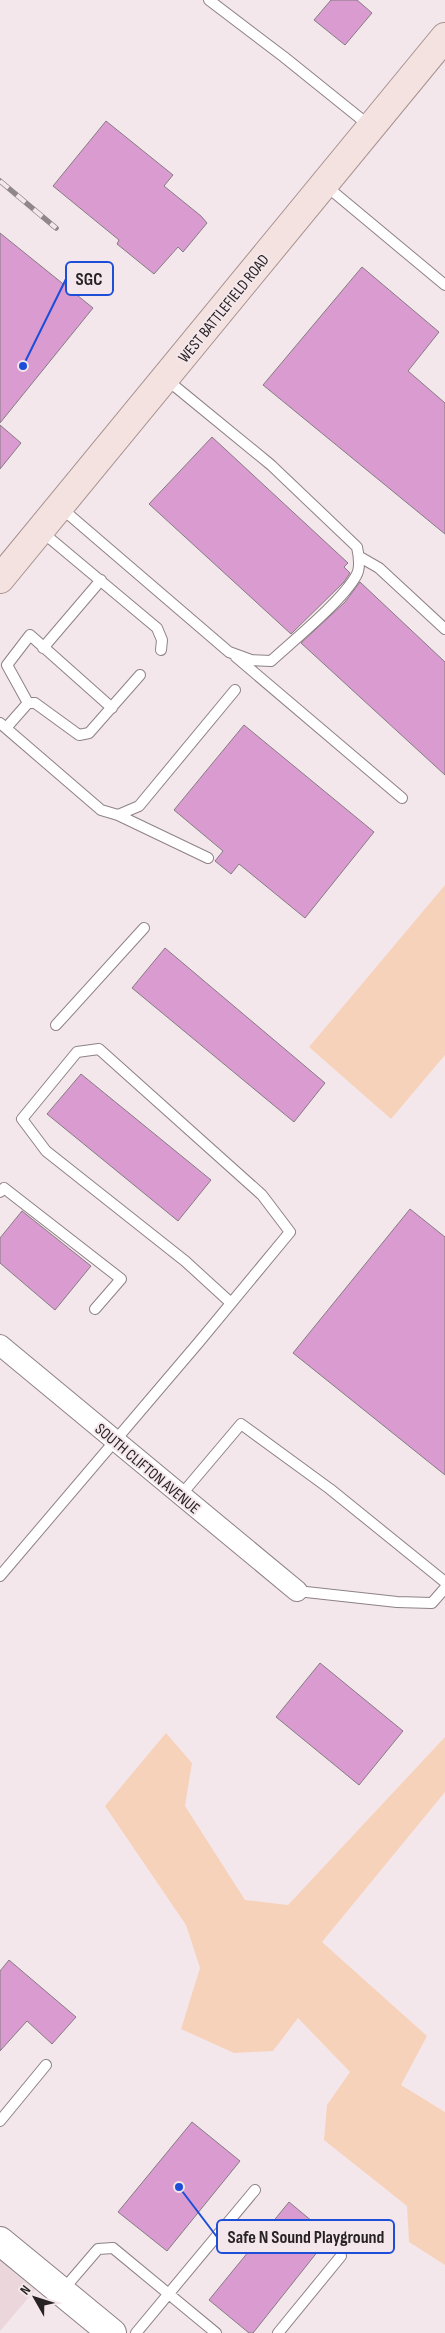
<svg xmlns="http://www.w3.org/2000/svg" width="445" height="2333" viewBox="0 0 445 2333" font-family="'Sofia Sans Condensed',sans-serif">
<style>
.built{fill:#ebd6dc}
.green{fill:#f7d2bb}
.building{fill:#d99bd0;stroke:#857c83}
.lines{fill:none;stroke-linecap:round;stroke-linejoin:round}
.service-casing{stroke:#8e8285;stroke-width:12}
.minor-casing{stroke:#8e8285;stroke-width:22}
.secondary-casing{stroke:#8e8285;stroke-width:30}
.primary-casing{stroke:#a79291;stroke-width:30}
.service{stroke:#fff;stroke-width:10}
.minor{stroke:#fff;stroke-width:20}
.secondary{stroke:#fff;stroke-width:28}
.primary{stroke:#f4e2e0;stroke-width:28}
.rail-casing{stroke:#908789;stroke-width:5.5}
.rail{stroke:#f4e7eb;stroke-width:4;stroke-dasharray:11;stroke-linecap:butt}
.labels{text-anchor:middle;stroke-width:4;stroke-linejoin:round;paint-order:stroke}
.street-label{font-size:16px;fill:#272223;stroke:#f4e7eb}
.leader{fill:none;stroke:#1d4ed8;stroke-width:2}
.callout-dot{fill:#1d4ed8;stroke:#f4e7eb;stroke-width:2}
.callout{fill:#f4e7eb;stroke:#1d4ed8;stroke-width:2}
.callout-label{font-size:18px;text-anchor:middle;font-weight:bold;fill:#272223}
</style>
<rect width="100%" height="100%" fill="#f4e7eb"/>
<!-- built -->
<path class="built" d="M0,2261l35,29 -35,41z"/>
<!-- green -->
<path class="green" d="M445,885v170l-54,64 -82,-72z
M166,1733l26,30 -7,43 60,94 43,5 157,-168v55l-123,150 105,94 -26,49 44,27v153l-36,-23 -2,-36 -83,-66 3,-35 23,-33 -52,-54 -25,33 -39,2 -53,-24 19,-61 -14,-43 -81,-119z"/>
<!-- building -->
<path class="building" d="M331,0h26l15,13 -27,32 -31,-25z
M106,121l67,54 -9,11 37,30 6,7 -24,29 -5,-5 -24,27 -37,-30 2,-4 -66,-54z
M0,233l93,75 -93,115z
M362,267l77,65 -31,39 37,32v131l-182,-149z
M0,425l21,18 -21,26z
M212,437l136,126 -4,4 6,6 -6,9 -53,52 -142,-130z
M360,582l85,80v113l-144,-132 44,-41z
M244,725l130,107 -69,86 -66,-54 -8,10 -16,-13 8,-10 -49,-41z
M165,948l160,135 -31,39 -162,-134z
M81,1074l130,106 -33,41 -131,-107z
M410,1209l35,28v238l-152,-122z
M22,1211l69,55 -36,44 -55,-47v-25z
M320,1663l83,68 -44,54 -83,-68z
M9,1960l67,57 -24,27 -25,-23 -27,30v-80z
M192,2122l48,39 -73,90 -49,-39z
M289,2202l41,34 -77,97h-4l-40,-33z"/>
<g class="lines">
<!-- service casing -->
<g class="service-casing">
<path id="service" d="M209,0l75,57 87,70
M325,185l120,100
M60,507l169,145 22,8 20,1c23,-21 70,-59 85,-85 5,-8 3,-20 1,-29l-86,-82 -105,-86
M41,531l116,97 5,12 -1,10
M360,557l19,11 66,61
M43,648l58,-68
M236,657l166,141
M28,703l-21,-38 23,-30 82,73
M0,723l101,87 17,5 21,-9 96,-116
M6,728l22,-25h7l44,32 10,-2 51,-58
M118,815l90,43
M56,1025l88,-97
M0,1192l4,-4 117,91 -26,30
M181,1495l60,-71 89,65 115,93
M0,1576l199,-234 91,-110 -28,-37 -163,-146 -22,3 -55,67 24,32 139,110 46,42
M297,1591l100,11 35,1 13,-15
M0,2121l46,-56
M62,2291l36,-42 15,-1 103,85
M136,2333l119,-143
M278,2333l63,-77"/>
</g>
<!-- minor casing -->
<g class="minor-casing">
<path id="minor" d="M0,1345l297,246"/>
</g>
<!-- secondary casing -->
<g class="secondary-casing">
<path id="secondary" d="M0,2241l112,92"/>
</g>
<!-- primary casing -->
<g class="primary-casing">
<path id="primary" d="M0,579l445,-542"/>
</g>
<!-- service -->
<use href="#service" class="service"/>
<!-- minor -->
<use href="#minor" class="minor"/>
<!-- secondary -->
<use href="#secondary" class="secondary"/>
<!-- primary -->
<use href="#primary" class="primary"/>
<!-- rail casing -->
<g class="rail-casing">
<path id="rail" d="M0,181l56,47"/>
</g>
<!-- rail -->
<use href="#rail" class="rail"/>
</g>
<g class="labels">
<!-- street labels -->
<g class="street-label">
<text transform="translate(223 308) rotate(-51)" y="6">WEST BATTLEFIELD ROAD</text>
<text transform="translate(148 1468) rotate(40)" y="6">SOUTH CLIFTON AVENUE</text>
</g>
</g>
<!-- callouts -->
<path class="leader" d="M23 366L66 279M179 2187L217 2237"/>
<g class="callout-dot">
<circle cx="23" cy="366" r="5"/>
<circle cx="179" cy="2187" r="5"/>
</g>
<g class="callout">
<rect x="66" y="262" width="47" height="33" rx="5"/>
<rect x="217" y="2220" width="177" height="33" rx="5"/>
</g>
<g class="callout-label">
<text x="89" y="285">SGC</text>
<text x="306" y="2243">Safe N Sound Playground</text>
</g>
<!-- north arrow -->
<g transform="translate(35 2298) rotate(309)" stroke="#f4e7eb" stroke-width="4" paint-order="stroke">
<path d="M0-4L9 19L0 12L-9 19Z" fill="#272223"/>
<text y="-8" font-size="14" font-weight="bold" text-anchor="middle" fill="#272223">N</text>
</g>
</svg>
